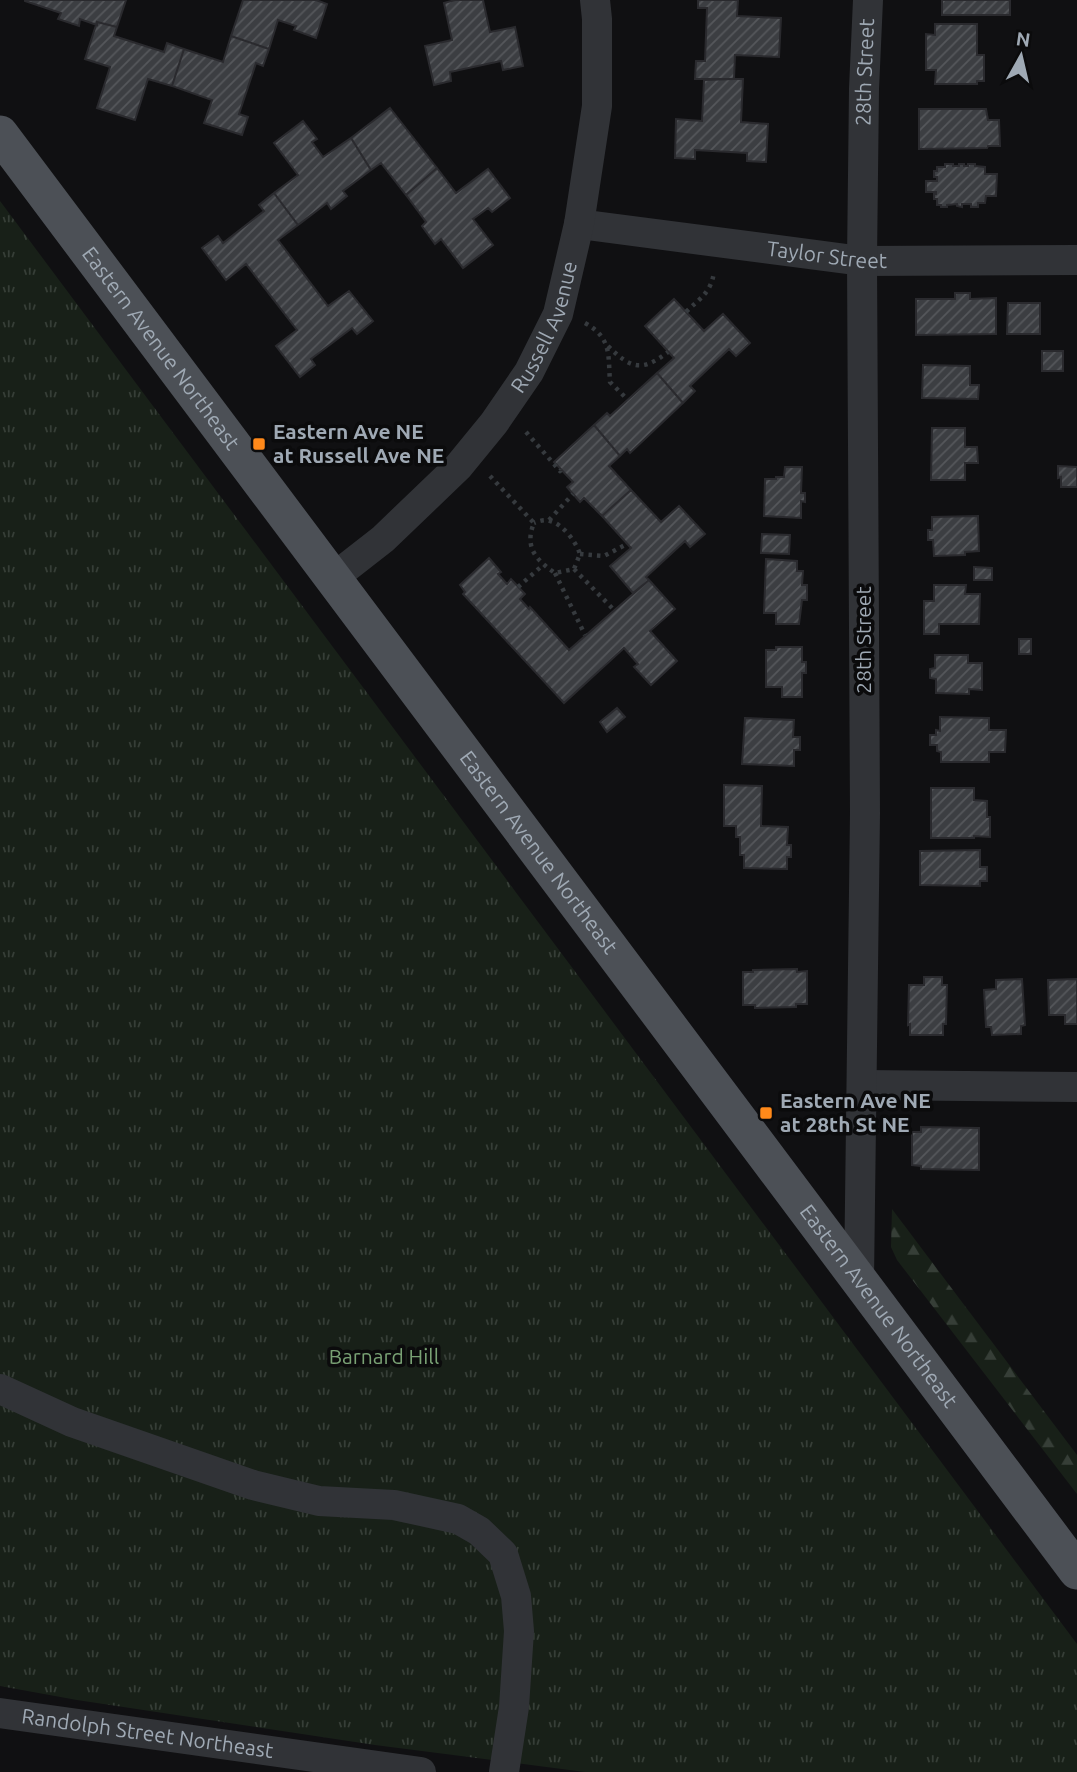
<svg xmlns="http://www.w3.org/2000/svg" width="1077" height="1772" viewBox="0 0 1077 1772" font-family="Ubuntu,sans-serif">
<style>
.forest{fill:url(#forest-firs)}
.park{fill:url(#park-tufts)}
.building{fill:url(#building-hatch);stroke:#2a2a2e;stroke-width:2}
.lines{fill:none;stroke-linecap:round;stroke-linejoin:round}
.path{stroke:#363a3e;stroke-width:4.5;stroke-dasharray:3.5 5;stroke-linecap:butt}
.minor{stroke:#313337;stroke-width:30}
.major{stroke:#4c5056;stroke-width:37}
.poi-dot{fill:#ff891a;stroke:#0b0b0c;stroke-width:2.5}
.labels{text-anchor:middle;stroke-width:7;stroke-linejoin:round;paint-order:stroke}
.street-label{font-size:21px;fill:#9fa9b4;stroke:#0b0b0c}
.poi-label{font-size:21px;font-weight:bold;fill:#9fa9b4;stroke:#0b0b0c;text-anchor:start}
.park-label{font-size:21px;fill:#79a174;stroke:#0b0b0c}
</style>
<defs>
<pattern id="forest-firs" width="22" height="20" patternUnits="userSpaceOnUse" patternTransform="scale(1.75)"><rect width="22" height="20" fill="#182018"/><path d="M5 1l3.5 6h-7zM16 11l3.5 6h-7z" fill="#363e37"/></pattern>
<pattern id="park-tufts" width="24" height="20" patternUnits="userSpaceOnUse" patternTransform="scale(1.75)"><rect width="24" height="20" fill="#182018"/><path d="M3 7l-1-3M5 7V3M7 7l1-3M15 17l-1-3M17 17v-4M19 17l1-3" fill="none" stroke="#363e37"/></pattern>
<pattern id="building-hatch" width="6" height="6" patternUnits="userSpaceOnUse" patternTransform="scale(1.75)"><rect width="6" height="6" fill="#3c3e42"/><path d="M-1 1l2-2M0 6l6-6M5 7l2-2" fill="none" stroke="#55575b"/></pattern>
</defs>
<rect width="100%" height="100%" fill="#101012"/>
<!-- forest -->
<path class="forest" d="M892,1209l185,246v39l-180,-234 -6,-13z"/>
<!-- park -->
<path class="park" d="M0,201l1077,1443v128h-492l-210,-27 -298,-45 -77,-14z"/>
<!-- building -->
<path class="building" d="M25,0h101l-9,27 -20,-5v3l-17,-6 -1,7 -21,-7 3,-6 -36,-12z
M243,0h73l11,4 -11,34 -22,-8 2,-4 -18,-6 -9,29 -38,-13z
M455,0h28l7,32 25,-5 8,39 -20,4 -2,-9 -51,11 1,9 -17,4 -9,-39 27,-6 -8,-37z
M698,0h40l-1,16 44,2 -2,39 -44,-2 -1,24h-39l1,-18h9l2,-53h-9z
M942,0h68v15h-68z
M97,22l20,5 -3,9 50,16 3,-9 17,6 -12,37 -24,-7 -13,41 -38,-12 13,-41 -25,-8z
M935,24h42v31h7v26h-7v3h-42l1,-14h-10v-36l9,1z
M231,36l38,13 -6,17 -7,-3 -17,51 9,3 -6,18 -38,-12 8,-23 -40,-14 12,-37 39,13z
M734,79h9l-2,43 27,2 -2,38 -19,-1v-8l-52,-3v9l-20,-1 1,-39 26,2 2,-41z
M390,108l47,60 -31,27 -25,-32 -10,7 -20,-32z
M919,109h67l2,11h11l1,26h-12l-1,2 -68,1z
M303,121l14,18 -5,3 11,15 28,-19 20,32 -28,21 4,5 -16,13 -4,-6 -29,22 -24,-32 24,-18 -24,-32z
M945,164h8v2h6v-2h5v2h4v-2h7v2l10,1v7h12l-1,22h-10l-1,7h-7v4h-7v-3h-9v3l-5,-1v-2l-10,1v2h-6v-2h-4v-6h-3v-5h2v-2h-10v-11h11v-4h-3v-6h3v-4h8z
M437,168l19,25 32,-24 22,29 -18,14 -4,-4 -15,11 20,26 -30,23 -22,-29 -6,5 -13,-18 4,-4 -20,-27z
M274,193l24,32 -20,15 50,66 21,-15 24,30 -16,13 -5,-6 -41,31 4,6 -15,12 -24,-31 21,-16 -51,-66 -20,16 -24,-32 16,-12 5,7 41,-32 -5,-6z
M955,293h15v6l26,-1v36l-80,1v-36h39z
M674,299l30,32 19,-17 27,29 -14,13 -7,-7 -39,37 5,5 -12,12 -26,-30 17,-15 -29,-32z
M1008,303h32v31h-33z
M1042,351h21v20h-21z
M923,365l47,1v19h9l-1,14 -56,-1z
M657,373l26,30 -53,50 -3,-4 -7,7 -26,-31 13,-12 3,3z
M594,425l26,31 -11,10 22,24 -29,26 -18,-18 -4,4 -13,-15 6,-5 -19,-20z
M932,428h33v19h12l1,16h-13v17h-34z
M1058,466l19,1v20h-16v-10l-3,1z
M785,467h17l-1,26h4v9l-4,-1v17l-37,-2 1,-37h11v-2h8z
M631,490l30,32 18,-16 26,28 -15,13 -5,-6 -39,36 3,3 -16,13 -23,-27 21,-18 -29,-32z
M978,516l1,35 -14,1v3l-31,1 -1,-16h-5v-10h4v-13z
M762,534l28,1 -1,19 -28,-1z
M489,558l12,14 -3,2 9,10 4,-5 14,15 -5,5 9,10 1,-2 39,43 80,-70 26,29 -25,22 27,30 -26,24 -17,-18 4,-3 -14,-16 -60,55 -101,-109 2,-2 -5,-7z
M766,559l31,2v10h6l-1,14h5v15h-5l-3,24h-23v-11h-12z
M974,567l18,1v12h-18z
M934,585h32l-1,9h15l-1,30h-40v10h-15v-33h10z
M1019,639h12v15h-12z
M776,647h26v15h4v11h-4v24h-20v-10h-16v-37h10z
M935,655h33v8h14v27l-13,-1v5l-33,-1v-14l-6,-1v-9l5,-1z
M617,708l8,9 -18,15 -7,-10z
M940,717l49,1v12h17l-1,22h-16v10h-48v-10l-4,-1v-6h-7v-10h6v-5l4,1z
M745,718l49,2 -1,17h7v13h-6v16l-52,-2z
M724,785l38,1 -1,40 27,1 -1,18h4v12h-4v12l-43,-1v-13h-4v-18h-4v-11h-12z
M931,788h43v12l13,1v16h3v20l-16,-1v2h-43z
M980,850v17h7v14h-7v5l-60,-1v-34z
M797,969v3l10,-1v33h-11v3l-41,1v-3h-12v-33h10v-2z
M924,977h18v8h5l-1,39h-3v11h-33v-11l-2,1 1,-40h15z
M1022,979l3,46 -4,1v8l-29,1 -1,-8h-5l-2,-37 12,-1v-9z
M1077,979v45h-12v-9h-16l-1,-35z
M921,1127l58,1v42l-58,-1v-3l-9,-1v-33h9z"/>
<g class="lines">
<!-- path -->
<path class="path" d="M686,312c14,-14 25,-19 28,-40
M585,323c27,15 23,32 25,59l18,18
M608,346c23,23 34,26 60,6
M526,432l34,39 1,-1
M490,476l44,47c-10,24 2,37 21,50l19,-4 6,-15c-4,-12 -17,-30 -30,-33 -5,-2 -11,0 -16,2
M549,520l24,-26
M580,554l24,2 23,-12
M574,569l40,41
M555,573l30,62
M518,587l25,-22"/>
<!-- minor -->
<g class="minor">
<path id="s1" d="M579,224l283,37 215,-1"/>
<path id="s2" d="M333,578l50,-39 75,-72 36,-44 35,-51 29,-58 21,-90 18,-118v-87l-2,-19"/>
<path d="M862,1085l215,2"/>
<path id="s3" d="M859,1280l6,-467 -3,-552 2,-172 4,-89"/>
<path d="M0,1389l72,33 181,63 66,16 75,4 64,14 21,12 24,23 13,42 3,35 -5,76 -10,65"/>
<path id="s4" d="M0,1713l421,59"/>
</g>
<!-- major -->
<path class="major" id="s5" d="M0,134l1077,1437"/>
</g>
<!-- markers -->
<g class="poi-dot">
<rect x="252" y="437" width="14" height="14" rx="3.5"/>
<rect x="759" y="1106" width="14" height="14" rx="3.5"/>
</g>
<g class="labels">
<!-- street labels -->
<g class="street-label">
<text dy="7" stroke="none"><textPath href="#s3" startOffset="1208">28th Street</textPath></text>
<text dy="7" stroke="none"><textPath href="#s1" startOffset="250">Taylor Street</textPath></text>
<text dy="7" stroke="none"><textPath href="#s2" startOffset="334">Russell Avenue</textPath></text>
<text dy="7" stroke="none"><textPath href="#s5" startOffset="268">Eastern Avenue Northeast</textPath></text>
<text transform="translate(864 640) rotate(-90)" y="7">28th Street</text>
<text dy="7" stroke="none"><textPath href="#s5" startOffset="898">Eastern Avenue Northeast</textPath></text>
<text dy="7" stroke="none"><textPath href="#s5" startOffset="1465">Eastern Avenue Northeast</textPath></text>
<text dy="7" stroke="none"><textPath href="#s4" startOffset="149">Randolph Street Northeast</textPath></text>
</g>
<!-- poi labels -->
<g class="poi-label">
<text x="273" y="439">Eastern Ave NE<tspan x="273" dy="24">at Russell Ave NE</tspan></text>
<text x="780" y="1108">Eastern Ave NE<tspan x="780" dy="24">at 28th St NE</tspan></text>
</g>
<!-- park labels -->
<g class="park-label">
<text x="384" y="1364">Barnard Hill</text>
</g>
</g>
<!-- north arrow -->
<g transform="translate(1021 56) rotate(8)" stroke="#0b0b0c" stroke-width="5" paint-order="stroke">
<path d="M0-5L12 26L0 18L-12 26Z" fill="#9fa9b4"/>
<text y="-10" font-size="19" font-weight="bold" text-anchor="middle" fill="#9fa9b4">N</text>
</g>
</svg>
